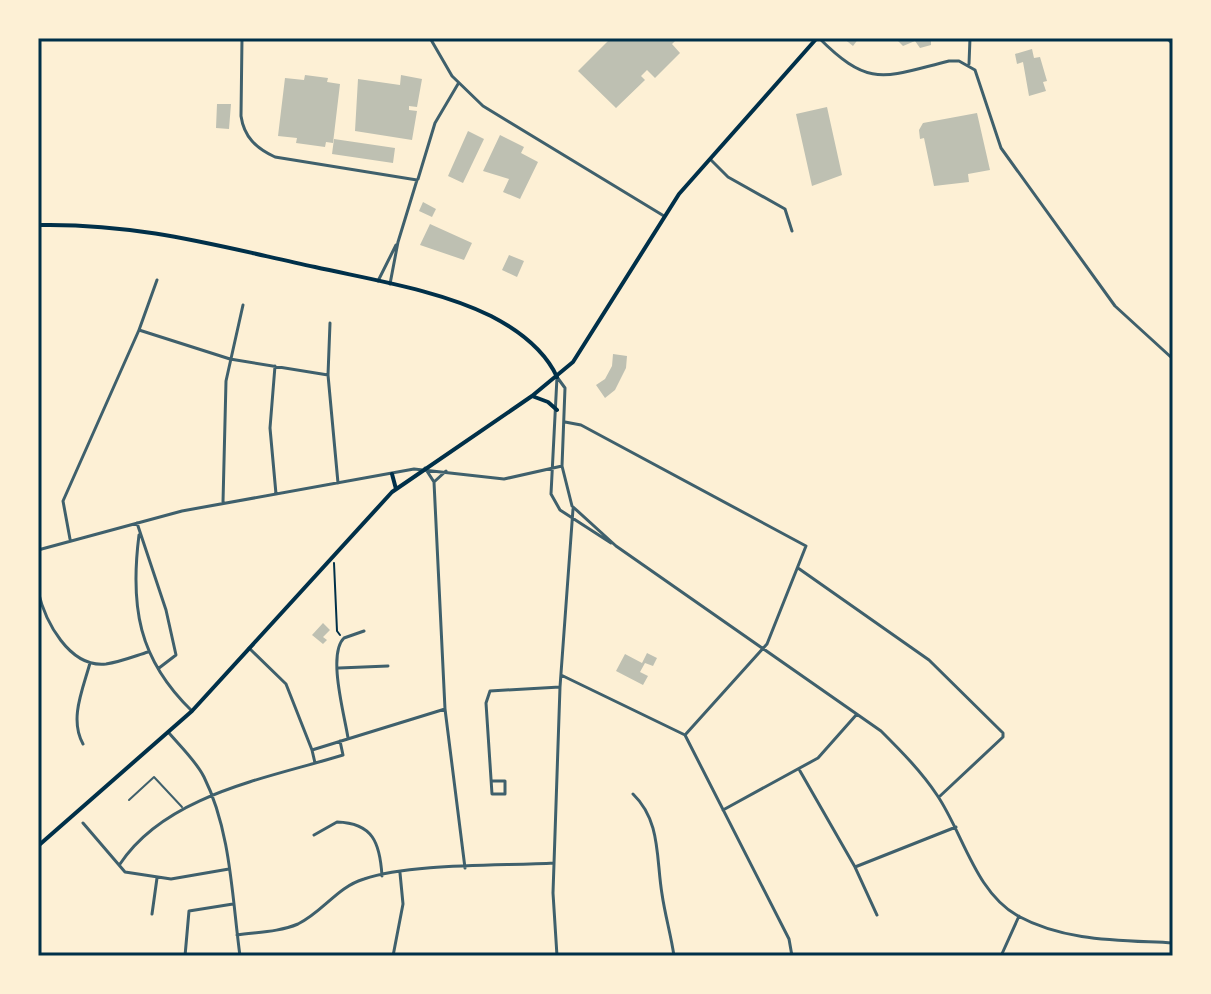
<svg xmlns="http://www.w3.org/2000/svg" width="1211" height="994" viewBox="0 0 1211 994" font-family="'IBM Plex Sans',sans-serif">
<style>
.building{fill:#bec0b2}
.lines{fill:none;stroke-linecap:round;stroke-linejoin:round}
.path{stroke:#003049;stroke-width:2}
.service{stroke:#3f606c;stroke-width:2}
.minor{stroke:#3f606c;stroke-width:3}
.secondary{stroke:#003049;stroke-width:4}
.rail{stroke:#657d81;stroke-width:2}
.neatline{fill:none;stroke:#003049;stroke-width:3}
</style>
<rect width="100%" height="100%" fill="#fdf0d5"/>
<!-- building -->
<path class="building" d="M611,38h67l-6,6 8,9 -25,25 -8,-8 -6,6 4,4 -29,28 -38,-37z
M843,38h16l-6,8z
M895,38h36v7l-11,3 -5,-7 -12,5z
M1032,49l2,9 6,-1 7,24 -4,1 3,9 -17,5 -6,-34 -6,2 -2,-10z
M305,75l23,3 -1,4 13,2 -7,59 -7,-1 -1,5 -29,-4 1,-5 -19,-2 7,-58 19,2z
M401,75l21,4 -5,28 -8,-1v4l8,1 -5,29 -57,-9 3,-52 42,6z
M217,104h14l-2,25 -13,-1z
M827,107l15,68 -30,11 -16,-72z
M977,113l13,57 -22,4 1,8 -35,4 -10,-48 -4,1 -1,-9 4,-7z
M468,131l16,8 -21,44 -15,-7z
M500,135l24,12 -3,6 17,9 -18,37 -17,-7 6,-13 -26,-8z
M334,139l61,9 -2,15 -61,-9z
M423,202l13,7 -4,8 -13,-6z
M430,224l42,19 -8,17 -44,-15z
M509,255l15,6 -7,16 -15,-7z
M613,354l14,2 -1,12 -11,22 -10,8 -9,-13 9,-6 7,-13z
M323,623l7,7 -7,7 4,3 -4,4 -11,-9z
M647,653l10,5 -4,8 -8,-3 -5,9 8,4 -5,9 -27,-14 9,-17 17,9z"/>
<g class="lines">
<!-- path -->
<path class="path" d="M334,563l3,68 3,4"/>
<!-- service -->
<path class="service" d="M129,800l25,-23 28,30"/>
<!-- minor -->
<path class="minor" d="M242,38l-1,78c3,21 15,32 34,41l142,23 -19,62 -8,42
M430,38l22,38 31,30 181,110
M819,38c51,51 65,39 130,23h10l16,9 26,78 114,158 58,53
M969,64l1,-26
M710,159l18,18 57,32 7,22
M418,179l17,-56 23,-39
M378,281l18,-36
M330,323l-2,52 10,108
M139,330l91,29 98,16
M275,366l-5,62 6,66
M557,377l8,11 -3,78 10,40 44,40 265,185c20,20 40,40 56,64 26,38 38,97 81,121 48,26 102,24 155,27
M557,377l-6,117 9,16 51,33
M565,422l16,3 225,121 -39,98 -82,91
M425,468l9,14 11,227 20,159
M434,482l12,-11
M223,502l3,-121 17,-76
M137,523l29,87 10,45 -17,13
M139,535c-9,71 -1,124 53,176
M70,539l-7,-38 76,-171 18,-50
M38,550l144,-39 232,-42 90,10 58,-13
M798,568l131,92 74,73v4l-64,60
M38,591c7,30 31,77 68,73 14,-2 29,-8 42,-12
M249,648l37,36 26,66
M339,668l49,-2
M561,675l124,60 104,204 3,17
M169,733c12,14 27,28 35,44 27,54 28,121 36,179
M348,738c-3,-21 -21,-84 -4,-100l20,-7
M83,744c-14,-25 0,-55 7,-81
M315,763l-3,-13 133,-41
M800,771l55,96 101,-40
M492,781h13v13h-13l-6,-91 4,-12 70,-4
M633,794c28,27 23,64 29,100 3,21 9,41 12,62
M723,810l95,-52 39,-44
M83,823l42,49 46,7 58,-10
M314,835l23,-13c36,1 43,21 45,54
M120,864c46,-70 149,-86 223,-109l-3,-14
M855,867l22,48
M152,914l5,-36
M237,935c21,-3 42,-3 61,-11 25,-12 39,-37 66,-45 46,-16 139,-13 190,-16
M185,956l4,-45 44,-7
M393,956l10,-52 -3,-31
M557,956l-4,-63 7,-206 13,-178
M1001,956l18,-40"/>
<!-- secondary -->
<path class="secondary" d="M38,225c101,-2 180,21 277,42 58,13 123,23 176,49 27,14 53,33 66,61
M532,396l16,6 9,8
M392,474l4,15
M38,846l154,-135 200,-219 140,-96 41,-34 106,-168 138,-156"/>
<!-- rail -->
<path class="rail" d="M1166,38l7,7"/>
</g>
<!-- border -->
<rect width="1211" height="994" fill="none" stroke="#fdf0d5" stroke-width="80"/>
<rect x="40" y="40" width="1131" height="914" class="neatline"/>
</svg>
